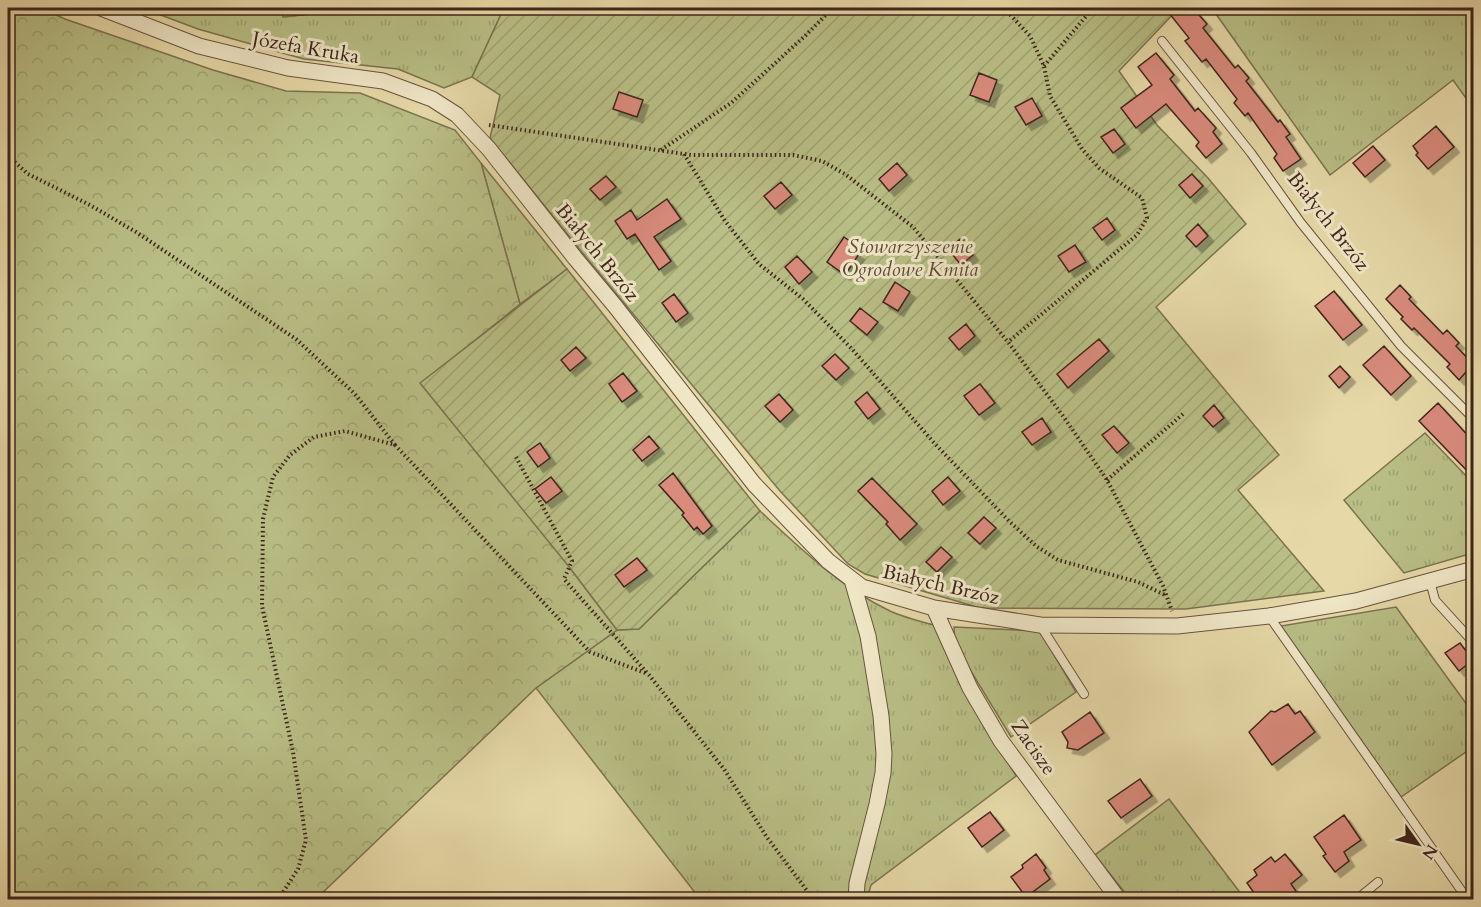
<svg xmlns="http://www.w3.org/2000/svg" width="1481" height="907" viewBox="0 0 1481 907" font-family="Cardo,serif">
<style>
.grass{fill:url(#grass-tufts);stroke:#7c7250;stroke-width:1.5}
.forest{fill:url(#forest-crowns);stroke:#7c7250;stroke-width:1.5}
.garden{fill:url(#garden-furrows);stroke:#7c7250;stroke-width:1.5}
.building{fill:#d98b7b;stroke:#3f251b;stroke-width:1.5;filter:url(#shadow)}
.lines{fill:none;stroke-linecap:round;stroke-linejoin:round}
.lane-casing{stroke:#69523e;stroke-width:10}
.street-casing{stroke:#69523e;stroke-width:17}
.path{stroke:#3f251b;stroke-width:4;stroke-dasharray:1.5 3;stroke-linecap:butt}
.lane{stroke:#efe6c6;stroke-width:8}
.street{stroke:#efe6c6;stroke-width:15}
.labels{text-anchor:middle;stroke-width:6;stroke-linejoin:round;paint-order:stroke}
.street-label{font-size:20px;fill:#3f251b;stroke:#efe6c6}
.park-label{font-size:20px;font-style:italic;fill:#5d4b36;stroke:#efe6c6}
</style>
<defs>
<pattern id="grass-tufts" width="24" height="20" patternUnits="userSpaceOnUse" patternTransform="scale(1.5)"><rect width="24" height="20" fill="#b8be85"/><path d="M3 7l-1-3M5 7V3M7 7l1-3M15 17l-1-3M17 17v-4M19 17l1-3" fill="none" stroke="#9fa372"/></pattern>
<pattern id="forest-crowns" width="20" height="18" patternUnits="userSpaceOnUse" patternTransform="scale(1.5)"><rect width="20" height="18" fill="#b8be85"/><path d="M2 6a3 3 0 1 1 6 0M12 15a3 3 0 1 1 6 0" fill="none" stroke="#9fa372"/></pattern>
<pattern id="garden-furrows" width="10" height="10" patternUnits="userSpaceOnUse" patternTransform="scale(1.5)"><rect width="10" height="10" fill="#b8be85"/><path d="M-1 1l2-2M0 10L10 0M9 11l2-2" fill="none" stroke="#9fa372"/></pattern>
<filter id="shadow"><feDropShadow dx="5.5" dy="5.5" stdDeviation="0" flood-color="#0004"/></filter>
</defs>
<rect width="100%" height="100%" fill="#e6d8a7"/>
<filter id="stains"><feTurbulence type="fractalNoise" baseFrequency=".00333" numOctaves="4"/><feColorMatrix values="0 0 0 0 .2 0 0 0 0 .09 0 0 0 0 .02 0 0 0 .5 -.17"/></filter>
<radialGradient id="worn" r=".72"><stop offset=".6" stop-color="#630" stop-opacity="0"/><stop offset="1" stop-color="#630" stop-opacity=".3"/></radialGradient>
<!-- grass -->
<path class="grass" d="M142,8h137l5,9 44,-5 5,-4h171l-32,69 -28,11 -46,-19 -94,-10 -106,-30z
M1223,8h250v100l-20,-28 -123,95 -114,-161z
M481,163l86,106 -47,35z
M1425,433l48,50v70l-69,20 -60,-73z
M760,511c40,37 80,76 130,100 15,7 33,11 48,15l34,75 44,75 -145,109 -4,14h-167l-164,-211 81,-58 22,-1z
M1396,607l77,106v34l-72,50 -120,-171z
M954,627l86,4 36,61 -65,45 -56,-92z
M1169,799l76,100h-115l-35,-44z"/>
<!-- forest -->
<path class="forest" d="M8,8h33l24,11 148,51 73,21 74,2 95,37 26,33 39,141 -63,51 113,213 47,62 -81,58 -220,211h-308z
M279,8h54l-5,4 -45,5z"/>
<!-- garden -->
<path class="garden" d="M504,8h675l-60,63 38,54 51,53 38,46 -90,83 123,148 -41,35 86,101 -138,18 -206,-1 -115,-34 -17,-10 -68,-73 -195,-235 -95,-118 10,-43 -28,-18z
M567,269l193,242 -121,118 -22,1 -47,-62 -150,-185z"/>
<!-- building -->
<path class="building" d="M1165,8h28l14,16 -4,4 32,40 3,-3 11,13 -3,3 32,41 2,-2 10,14 -4,3 15,22 -18,12 -9,-13 3,-4 -29,-41 -3,3 -11,-13 3,-4 -31,-40 -4,3 -17,-21 4,-3z
M1156,53l18,22 -4,4 25,32 3,-3 18,20 -3,4 9,12 -16,14 -10,-12 3,-4 -33,-38 -30,24 -15,-20 31,-23 -14,-18z
M979,73l18,7 -8,22 -19,-7z
M619,92l24,8 -6,17 -24,-8z
M1032,98l10,18 -16,9 -11,-18z
M1436,126l18,21 -26,22 -12,-14 2,-2 -5,-7z
M1114,129l11,15 -12,9 -12,-16z
M1373,146l12,14 -20,17 -12,-14z
M897,163l10,12 -18,16 -10,-12z
M1192,174l11,12 -13,12 -11,-13z
M606,176l10,11 -16,13 -10,-11z
M781,182l11,13 -17,14 -11,-13z
M667,199l14,20 -27,18 17,24 -12,9 -24,-36 -8,5 -12,-18 16,-11 6,10z
M1107,218l8,12 -13,10 -9,-12z
M1198,224l10,12 -12,11 -10,-11z
M844,237l13,9 -3,5 5,3 -14,21 -18,-13z
M960,239l13,16 -12,10 -13,-16z
M1075,245l11,17 -17,10 -11,-16z
M797,256l15,16 -13,12 -14,-17z
M895,282l15,10 -12,19 -15,-9z
M1400,285l11,12 -2,2 34,35 4,-4 12,13 -3,3 17,18 -14,16 -12,-13 3,-3 -36,-36 -2,2 -11,-11 2,-2 -17,-18z
M1334,291l28,34 -19,15 -28,-34z
M674,294l14,19 -12,9 -14,-19z
M860,308l18,14 -11,13 -17,-14z
M966,324l9,12 -16,14 -10,-12z
M1099,339l10,12 -41,37 -11,-14z
M1384,346l27,30 -20,19 -28,-30z
M576,347l10,11 -16,13 -9,-11z
M835,354l14,14 -13,12 -14,-14z
M1340,366l10,11 -11,11 -10,-12z
M623,373l14,18 -15,11 -13,-18z
M980,384l15,19 -16,12 -15,-19z
M867,392l13,17 -12,10 -13,-17z
M779,394l14,16 -13,12 -15,-16z
M1438,403l35,38v36l-54,-56z
M1214,405l10,13 -11,9 -10,-11z
M1042,418l9,14 -19,13 -10,-13z
M1114,426l15,17 -12,10 -15,-18z
M649,436l10,12 -17,13 -9,-11z
M540,443l10,15 -12,9 -11,-15z
M673,473l39,53 -9,8 -6,-7 -3,3 -12,-15 2,-2 -25,-28z
M551,477l11,14 -16,12 -11,-14z
M948,477l12,14 -17,14 -11,-14z
M872,478l45,46 -17,16 -14,-16 2,-2 -30,-31z
M984,517l12,11 -16,16 -12,-11z
M941,547l11,10 -15,15 -11,-10z
M637,558l10,12 -23,17 -9,-12z
M1460,643l13,17 -14,11 -14,-18z
M1288,704l7,10 5,-3 15,21 -43,33 -23,-33 22,-21 4,1z
M1090,712l14,21 -26,17 -11,-2 1,-6 -6,-10z
M1140,779l12,17 -31,22 -13,-17z
M990,812l14,18 -22,17 -14,-19z
M1344,815l17,25 -17,12 5,9 -14,11 -12,-16 3,-2 -12,-17z
M1036,854l10,14 -2,2 6,9 -24,18 -15,-20 12,-9 -1,-3z
M1285,854l17,21 -11,9 5,7 -11,9h-26l-12,-17 10,-8 -3,-5 17,-13 4,5z"/>
<g class="lines">
<!-- lane casing -->
<g class="lane-casing">
<path id="lane" d="M1162,41l89,112 50,70 100,123 73,73
M1430,581l5,19 39,43
M1269,616l199,284
M1040,625l44,69
M1356,900l22,-18"/>
</g>
<!-- street casing -->
<g class="street-casing">
<path id="street" d="M101,8l98,38 89,22 95,13 49,18 25,16 32,34 86,109 40,48 139,178 74,77 34,26 72,21 106,17 137,1 92,-10 87,-15 118,-32
M852,580l16,56 13,80 3,38 -1,19 -6,31 -20,79 -1,17
M934,608l36,80 31,53 118,159"/>
</g>
<!-- path -->
<path class="path" d="M1004,8l26,28 14,30 6,30 32,53 17,19 43,30 5,20 -10,17 -129,107
M1044,66l49,-58
M489,125l202,30h102l29,6 23,13 68,53 95,115 55,74 44,64 56,106 9,25
M661,150l70,-47 74,-67 28,-28
M684,154l41,67 34,43 44,35 48,49 84,96 74,77 27,25 22,14 80,22 29,14
M8,156l20,18 60,30 48,28 160,107 59,55 40,51 -50,-14 -31,6 -24,18 -17,22 -10,42 -1,87 31,146 13,88 -8,29 -20,31
M395,445l195,207 58,22
M516,457l56,104 -8,18 85,96 75,94 42,67 48,64
M1107,480l76,-66"/>
<!-- lane -->
<use href="#lane" class="lane"/>
<!-- street -->
<use href="#street" class="street"/>
</g>
<g class="labels">
<!-- street labels -->
<g class="street-label">
<text transform="translate(306 47) rotate(10)" y="7">Józefa Kruka</text>
<text transform="translate(1329 221) rotate(52)" y="7">Białych Brzóz</text>
<text transform="translate(598 252) rotate(51)" y="7">Białych Brzóz</text>
<text transform="translate(941 584) rotate(13)" y="7">Białych Brzóz</text>
<text transform="translate(1034 747) rotate(55)" y="7">Zacisze</text>
</g>
<!-- park labels -->
<g class="park-label">
<text x="910" y="253">Stowarzyszenie<tspan x="910" dy="23">Ogrodowe Kmita</tspan></text>
</g>
</g>
<!-- margin -->
<rect width="1481" height="907" fill="none" stroke="#e6d8a7" stroke-width="30"/>
<rect x="9" y="9" width="1463" height="889" fill="none" stroke="#3f251b" stroke-width="3"/>
<rect x="15" y="15" width="1451" height="877" fill="none" stroke="#3f251b" stroke-width="1.5"/>
<!-- north arrow -->
<g transform="translate(1418 844) rotate(124)" stroke="#efe6c6" stroke-width="4.5" paint-order="stroke">
<path d="M0-4.5L10 22L0 15L-10 22Z" fill="#3f251b"/>
<text y="-9" font-size="16" font-weight="bold" text-anchor="middle" fill="#3f251b">N</text>
</g>
<rect width="100%" height="100%" filter="url(#stains)"/>
<rect width="100%" height="100%" fill="url(#worn)"/>
</svg>
